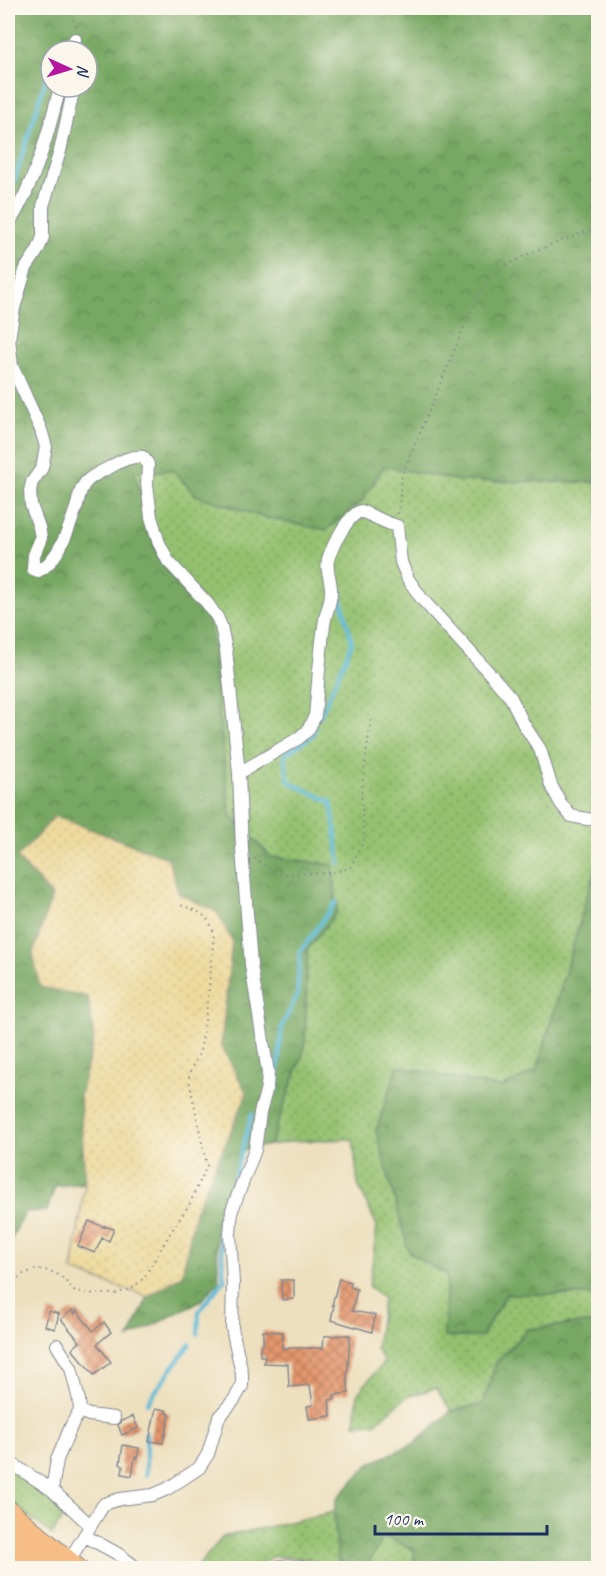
<svg xmlns="http://www.w3.org/2000/svg" width="606" height="1576" viewBox="0 0 606 1576" font-family="Caveat,sans-serif">
<style>
.grass{fill:url(#grass-dots);stroke:#587866;stroke-width:1.5}
.forest{fill:url(#forest-crowns);stroke:#496b60;stroke-width:1.5;fill-rule:evenodd}
.sand{fill:url(#sand-dots);stroke:#84847e;stroke-width:1.5}
.lines{fill:none;stroke-linecap:round;stroke-linejoin:round}
.stream{stroke:#5bbad9;stroke-width:4}
.building{fill:url(#building-cross-hatch)}
.minor-casing{stroke:#84888e;stroke-width:14}
.highway-casing{stroke:#84888e;stroke-width:20}
.path{stroke:#84888e;stroke-width:2;stroke-dasharray:1.5 4.5;stroke-linecap:butt}
.minor{stroke:#fff;stroke-width:12}
.highway{stroke:#f6be86;stroke-width:18}
</style>
<defs>
<pattern id="grass-dots" width="8" height="8" patternUnits="userSpaceOnUse" patternTransform="scale(1.5)"><rect width="8" height="8" fill="#94c16f"/><path d="M2 2h.1M6 6h.1" fill="none" stroke="#789d5e" stroke-width="1.8" stroke-linecap="round"/></pattern>
<pattern id="forest-crowns" width="20" height="18" patternUnits="userSpaceOnUse" patternTransform="scale(1.5)"><rect width="20" height="18" fill="#77a762"/><path d="M2 6a3 3 0 1 1 6 0M12 15a3 3 0 1 1 6 0" fill="none" stroke="#618854"/></pattern>
<pattern id="sand-dots" width="8" height="8" patternUnits="userSpaceOnUse" patternTransform="scale(1.5)"><rect width="8" height="8" fill="#eeda9e"/><path d="M2 2h.1M6 6h.1" fill="none" stroke="#ccbb8a" stroke-width="1.8" stroke-linecap="round"/></pattern>
<pattern id="building-cross-hatch" width="8" height="8" patternUnits="userSpaceOnUse" patternTransform="scale(1.5)"><rect width="8" height="8" fill="#e5976d"/><path d="M0 0l8 8M0 8l8-8" fill="none" stroke="#b97c5d"/></pattern>
</defs>
<rect width="100%" height="100%" fill="#fbf7ec"/>
<filter id="ink" filterUnits="userSpaceOnUse"><feTurbulence type="fractalNoise" baseFrequency=".0167" numOctaves="2"/><feDisplacementMap in="SourceGraphic" scale="12" xChannelSelector="R" yChannelSelector="G"/><feConvolveMatrix kernelMatrix="1 2 1 2 8 2 1 2 1" color-interpolation-filters="sRGB"/></filter>
<filter id="wash" filterUnits="userSpaceOnUse"><feTurbulence type="fractalNoise" baseFrequency=".008" numOctaves="4" result="noise"/><feDisplacementMap in="SourceGraphic" scale="24" xChannelSelector="R" yChannelSelector="G"/><feGaussianBlur stdDeviation="1.35" result="paint"/><feColorMatrix in="noise" values="0 0 0 0 0 0 0 0 0 0 0 0 0 0 0 0 0 1.4 0 .05"/><feComposite in="paint" operator="in"/></filter>
<g filter="url(#wash)">
<rect width="100%" height="100%" fill="#ede0bf"/>
<!-- grass -->
<path class="grass" d="M384,466l77,15 137,1v380l-1,1 -60,207 -36,18 -103,-22 11,186 38,23 34,62 25,-43 92,1v27l-70,7 -32,34 -12,41 -33,7 -15,-23 -30,9 -30,26 -21,1 3,-31 26,-31 -8,-13 7,-50 -14,-12 8,-61 -19,-41 -5,-46 -59,2 -24,4 35,-98 2,-97 30,-39 -4,-46 -62,-8 -41,-42 -21,-194 -51,-63 -24,-86 39,-2 23,25 166,6z
M8,1469l44,29 10,21 -10,16 -44,-35z
M334,1512l4,49 19,7h-30l-14,-8 -39,-4 -19,12h-59l27,-31z
M383,1536l33,14 -4,18h-46z"/>
<!-- forest -->
<path class="forest" d="M8,8h590v488v-14l-137,-1 -77,-15 -22,35 -36,29 -64,-13 -66,-22 -23,-25 -39,2 24,86 51,63 21,194 41,42 62,8 4,46 -30,39 -2,97 -35,98 -27,5 -27,78 3,53 -17,19 -73,38 19,-41 34,-22 13,-63 52,-118 -26,-49 11,-104 -15,-29 -38,-18 -11,-36 -112,-41 -39,41 35,38 -19,57 55,44 6,41 -14,58 5,87 -30,3 -8,25 -21,1 -14,25 -4,84zM51,51h36v36h-36z
M598,862v433l-92,-1 -25,43h-37l3,-62 -38,-23 -33,-122 22,-64 103,22 36,-18 60,-207z
M598,1322v246h-186l3,-18 -31,-14 -18,32h-9l-19,-7 -4,-49 3,-14 32,-34 46,-21 36,-32 32,-7 13,-41 32,-34z"/>
<!-- sand -->
<path class="sand" d="M55,816l113,42 11,36 38,18 15,29 -11,104 26,49 -52,118 -13,63 -34,22 -76,-26 13,-88 -5,-87 14,-58 -6,-41 -48,-10 -7,-34 19,-57 -35,-38z"/>
<g class="lines">
<!-- stream -->
<path class="stream" d="M54,51l2,-5
M8,202l43,-140
M320,717l32,-74 -13,-55
M316,727l-4,9 -28,19 5,27 42,20 9,62
M276,1091l6,-65 15,-30 3,-44 36,-50
M198,1334l1,-23 25,-31 -4,-50 32,-116
M147,1403l43,-59
M146,1475v-42
M104,1516l7,-9"/>
</g>
<g id="blocks">
<!-- building -->
<path class="building" d="M89,1221l15,6v-1l10,3 -5,12 -7,-3 -7,15 -17,-7z
M339,1279l12,3 -1,5 7,2 -5,22 23,4 -3,17 -41,-12 3,-15h-2z
M281,1280h13v19l-12,1z
M72,1310l3,4 2,-3 16,20 11,-9 7,10 -14,12 14,18 -17,13 -22,-26 8,-7 -19,-23z
M49,1311l10,3 -4,15 -10,-3z
M263,1331l20,1 -1,16h41l1,-12 26,-1 -3,44 2,14 -15,2 1,4 -6,1 2,16 -22,3 -2,-13 6,-1 -3,-20 -21,2 -1,-23 -24,-1 1,-7h-5v-10h3z
M156,1408l10,2v3l4,1 -7,29 -14,-2z
M133,1416l5,12 -16,7 -4,-10 3,-4z
M123,1445l16,3 -2,10 -2,-1 -3,19 -10,-2 1,-8 -3,-2z"/>
</g>
</g>
<g filter="url(#ink)">
<use href="#blocks" fill-opacity="0" stroke="#84888e" stroke-width="1.5"/>
<g class="lines">
<!-- minor casing -->
<g class="minor-casing">
<path id="minor" d="M69,51l6,-12
M8,225c27,-41 40,-91 52,-138
M239,773l60,-35 9,-8 7,-14c3,-32 5,-65 10,-97 2,-9 6,-18 6,-27 1,-12 -7,-24 -2,-36 5,-13 19,-41 32,-45l27,12 9,3 4,36 7,17 14,20 70,77 19,22 13,27 16,24 11,36 10,19 10,12 16,3 11,1
M80,1411l9,4 25,3
M8,1461l44,29 38,35
M52,1490l5,-30 15,-36 8,-13 -1,-11 -8,-32 -14,-23
M85,1536l33,18 19,14
M73,1554l31,-50 16,-5 33,-4 14,-6 32,-21 9,-14 11,-37 15,-17 8,-14v-12l-10,-46 1,-45 -3,-49 2,-24 23,-60 5,-37 7,-26 1,-14 -17,-108 -9,-115 -3,-77 -13,-123 -5,-24 -4,-9 -10,-14 -39,-42 -9,-18 -8,-26 -4,-33 1,-20 -5,-7c-11,-1 -21,3 -31,9 -7,4 -17,8 -24,14 -7,6 -9,16 -11,25 -7,21 -18,56 -39,66l-5,-2 1,-14 7,-17 -2,-11 -8,-22 -1,-14 2,-9 10,-14 4,-21 -5,-17 -29,-64 -3,-27 5,-31 12,-40 12,-18 5,-13v-31l17,-55 14,-64
M272,1568c12,-4 23,-3 35,0"/>
</g>
<!-- highway casing -->
<g class="highway-casing">
<path id="highway" d="M8,1509l70,59
M8,1529l43,39
M8,1551l19,17"/>
</g>
<!-- path -->
<path class="path" d="M69,8l7,19
M398,514l4,-39 76,-181c4,-5 7,-10 11,-15 22,-23 79,-40 109,-52
M254,858l24,16 52,-1 20,-5 14,-28 -3,-46 10,-74
M8,1293l13,-18 15,-6 14,2 11,5 13,15 21,3h20l16,-5 13,-11 25,-43 20,-30 18,-39 -18,-86c1,-16 10,-20 12,-34 7,-37 9,-75 13,-112 -6,-22 -17,-23 -37,-30"/>
<!-- minor -->
<use href="#minor" class="minor"/>
<!-- highway -->
<use href="#highway" class="highway"/>
</g>
</g>
<!-- margin -->
<rect width="606" height="1576" fill="none" stroke="#fbf7ec" stroke-width="30"/>
<!-- north arrow -->
<g transform="translate(69 69) rotate(94)"><circle r="28" fill="#fbf7ec" stroke="#a1a7b3" stroke-width="1.5"/>
<path d="M0-4.5L10 22L0 15L-10 22Z" fill="#b5179e"/>
<text y="-9" font-size="16" font-weight="bold" text-anchor="middle" fill="#1b2f5e">N</text>
</g>
<!-- scale -->
<path d="M375 1525v9h172v-9" fill="none" stroke="#1b2f5e" stroke-width="3"/>
<text x="384" y="1525" font-size="18" fill="#1b2f5e" stroke="#fbf7ec" stroke-width="4.5" paint-order="stroke">100 m</text>
</svg>
